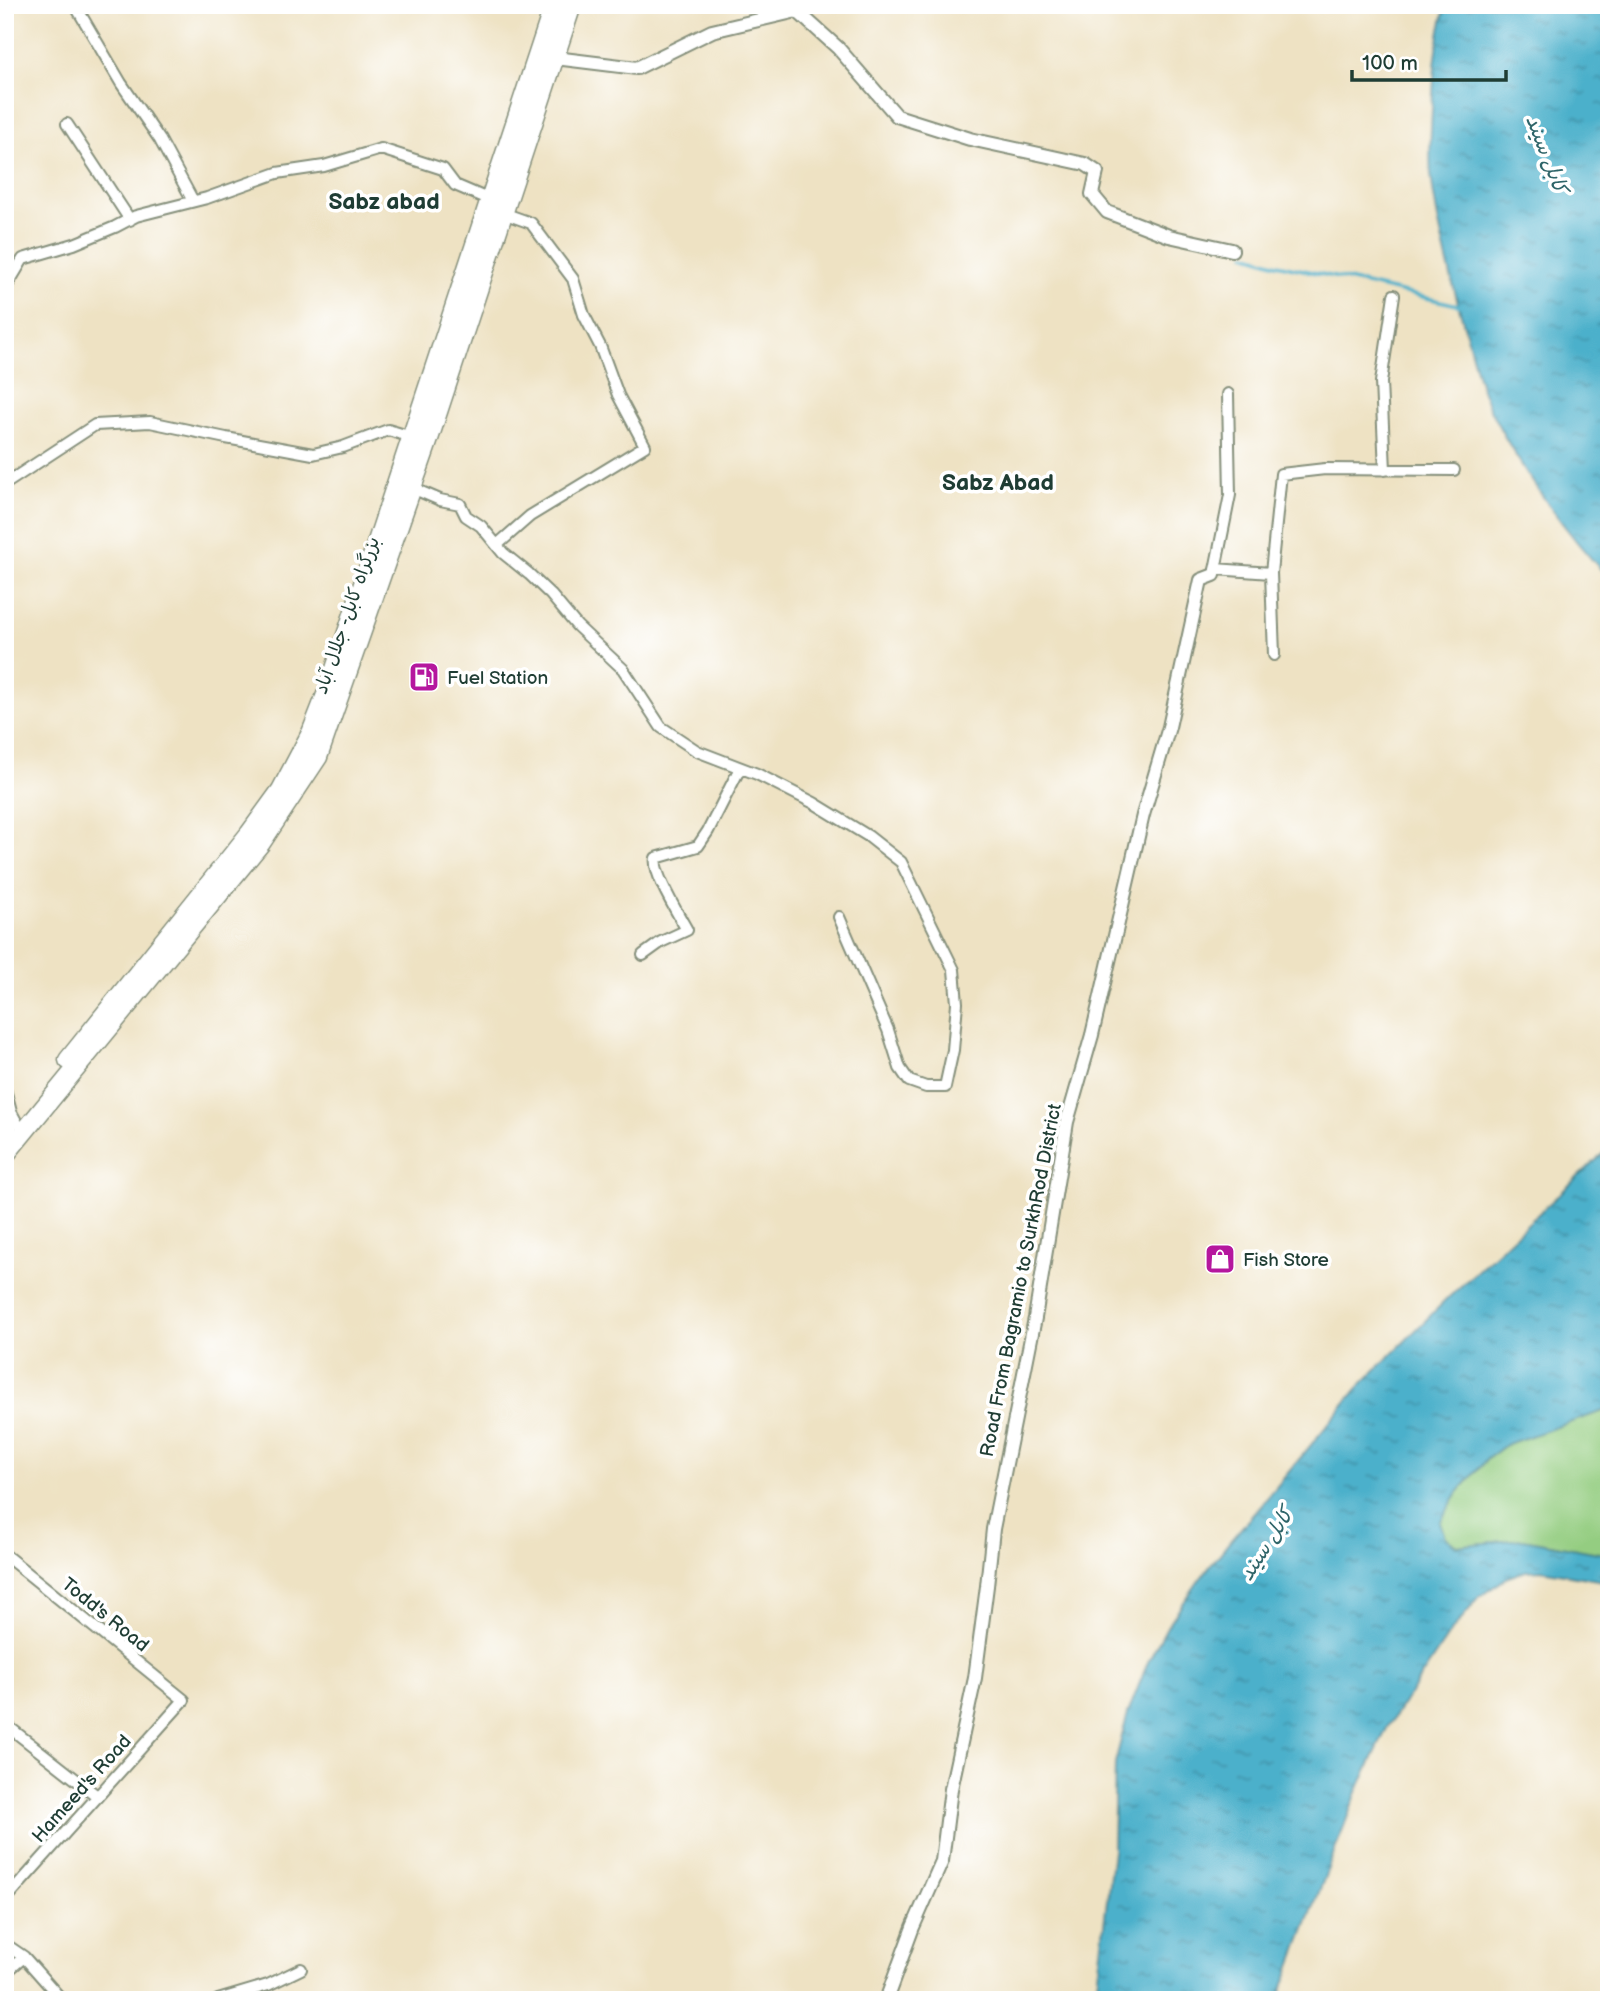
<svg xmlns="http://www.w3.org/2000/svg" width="1614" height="2005" viewBox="0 0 1614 2005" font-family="'Balsamiq Sans','Playpen Sans Arabic',sans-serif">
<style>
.green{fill:#94cd81;stroke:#5a855a;stroke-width:2}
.water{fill:url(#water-ripples);stroke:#367680;stroke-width:2}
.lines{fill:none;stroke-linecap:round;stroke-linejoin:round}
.stream{stroke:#4cb0cb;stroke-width:3.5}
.minor-casing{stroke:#86907c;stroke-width:14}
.tertiary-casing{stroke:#86907c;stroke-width:16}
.trunk-casing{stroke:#86907c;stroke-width:21}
.minor{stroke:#fff;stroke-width:10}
.tertiary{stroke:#fff;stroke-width:12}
.trunk{stroke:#fff;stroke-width:18}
.labels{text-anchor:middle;stroke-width:7;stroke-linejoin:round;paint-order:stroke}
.street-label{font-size:19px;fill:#1f3d34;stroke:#fff}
.poi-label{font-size:19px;fill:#1f3d34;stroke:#fff;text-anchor:start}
.water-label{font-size:21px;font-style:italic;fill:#2f6569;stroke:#fff}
.quarter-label{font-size:23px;font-weight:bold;fill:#1f3d34;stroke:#fff}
</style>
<defs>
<pattern id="water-ripples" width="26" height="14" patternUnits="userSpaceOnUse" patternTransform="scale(1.75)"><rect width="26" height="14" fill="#4cb0cb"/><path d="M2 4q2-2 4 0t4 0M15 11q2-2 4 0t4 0" fill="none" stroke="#3f90a6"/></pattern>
</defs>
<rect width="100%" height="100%" fill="#fff"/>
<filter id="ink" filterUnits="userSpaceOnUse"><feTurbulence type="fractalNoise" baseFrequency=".0143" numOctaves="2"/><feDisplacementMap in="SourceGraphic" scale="14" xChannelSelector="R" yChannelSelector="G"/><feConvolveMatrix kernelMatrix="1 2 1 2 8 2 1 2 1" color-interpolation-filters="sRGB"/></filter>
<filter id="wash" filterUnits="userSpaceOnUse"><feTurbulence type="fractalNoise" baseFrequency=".00686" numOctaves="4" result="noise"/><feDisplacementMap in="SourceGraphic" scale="28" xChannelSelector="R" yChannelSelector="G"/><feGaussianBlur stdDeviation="1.57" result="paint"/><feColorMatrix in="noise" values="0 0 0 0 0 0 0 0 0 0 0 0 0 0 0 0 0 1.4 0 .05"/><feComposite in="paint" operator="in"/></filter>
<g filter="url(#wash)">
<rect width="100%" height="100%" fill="#eee2c3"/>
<!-- green -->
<path class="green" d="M1609,1409v146l-86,-16 -67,7 -11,-9 -5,-15 18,-30 29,-33 20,-15z"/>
<!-- water -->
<path class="water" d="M1446,5h163v573c-42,-43 -86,-106 -114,-159 -15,-27 -22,-61 -30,-90 -14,-51 -28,-103 -34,-155 -2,-21 0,-43 1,-64 2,-35 4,-71 14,-105z
M1609,1148v261l-102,35 -20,15 -29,33 -18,30 5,15 11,9 67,-7 86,16v27l-68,-12 -15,1 -18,6 -29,20 -29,36 -63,95 -30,64 -79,208h-183l18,-150 2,-87 13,-50 20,-51 20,-37 32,-46 31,-39 38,-44 88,-107 91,-91z"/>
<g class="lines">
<!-- stream -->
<path class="stream" d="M1246,254l31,10 185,42"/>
</g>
</g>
<g filter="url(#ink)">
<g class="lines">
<!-- minor casing -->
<g class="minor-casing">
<path id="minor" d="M75,5l46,78 39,57 33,61
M67,124l63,96
M5,289l18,-30 51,-15 41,-17 21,-11 71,-18 70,-25 47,-7 57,-17 62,20 12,16 35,15
M1385,470l-4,-88 13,-87
M5,484l90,-59 55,-3 76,16 87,16 30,-7 45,-17 27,8
M412,488l28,12 20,4 6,12 15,10 22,27 26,21 22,21 26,31 46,43 38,58 36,24 60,23 57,29 54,33 33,26 53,108 3,33 -4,47 -8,37h-19l-17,-6 -9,-13 -12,-38 -49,-113
M497,545l33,-29 115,-70 -27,-51 -18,-49 -16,-31 -11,-36 -42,-56 -28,-10
M1215,569l56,4
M1214,575l16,-80 -2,-101
M1274,655l-3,-82 10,-99 44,-5 129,1
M643,955l18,-13 26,-12c-8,-15 -35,-57 -31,-72l42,-12 10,-15 32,-63
M5,1089l6,23 6,11
M5,1555l179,145 -179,200
M5,1724l92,72
M5,1944l19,13 38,43
M5,1973l19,-16
M218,2000l50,-15 33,-16"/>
</g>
<!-- tertiary casing -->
<g class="tertiary-casing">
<path id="tertiary" d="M555,58l82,10 75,-37 85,-20 41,37 59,68 73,23 115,25 12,8 -5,22 15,18 62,24 63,14
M886,2000l27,-73 29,-66 9,-72 24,-111 12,-92 6,-57 42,-211 32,-196 25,-87 51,-220 26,-88 32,-147 13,-5"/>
</g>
<!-- trunk casing -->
<g class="trunk-casing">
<path id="trunk" d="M68,1060l181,-226 32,-44 30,-57 18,-46 225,-682
M5,1155l256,-312 57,-86 110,-315 144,-437"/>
</g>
<!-- minor -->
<use href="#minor" class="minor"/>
<!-- tertiary -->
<use href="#tertiary" class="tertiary"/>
<!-- trunk -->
<use href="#trunk" class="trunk"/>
</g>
</g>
<!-- icons -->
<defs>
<g id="fuel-square" transform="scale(1.575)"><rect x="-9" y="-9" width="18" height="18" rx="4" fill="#b5179e" stroke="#fff"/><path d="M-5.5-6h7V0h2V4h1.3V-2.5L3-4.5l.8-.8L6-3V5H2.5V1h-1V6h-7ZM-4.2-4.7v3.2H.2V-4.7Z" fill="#fff"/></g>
<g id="shop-square" transform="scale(1.575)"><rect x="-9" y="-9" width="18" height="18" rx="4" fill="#b5179e" stroke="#fff"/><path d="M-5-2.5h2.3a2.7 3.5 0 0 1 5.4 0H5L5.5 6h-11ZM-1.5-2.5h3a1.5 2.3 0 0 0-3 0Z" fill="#fff"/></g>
</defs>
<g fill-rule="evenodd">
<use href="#fuel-square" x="424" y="677"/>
<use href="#shop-square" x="1220" y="1259"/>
</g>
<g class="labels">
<!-- street labels -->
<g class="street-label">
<text transform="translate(346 615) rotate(-71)" y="7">بزرگراه کابل- جلال آباد</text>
<text transform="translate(1020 1280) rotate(-79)" y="7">Road From Bagramio to SurkhRod District</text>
<text transform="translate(106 1614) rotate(39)" y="7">Todd's Road</text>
<text transform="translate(81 1788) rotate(-48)" y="7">Hameed's Road</text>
</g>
<!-- poi labels -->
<g class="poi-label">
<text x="447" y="684">Fuel Station</text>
<text x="1243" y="1266">Fish Store</text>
</g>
<!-- water labels -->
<g class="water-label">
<text transform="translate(1547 154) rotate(69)" y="7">کابل سيند</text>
<text transform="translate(1266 1544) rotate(-57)" y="7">کابل سيند</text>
</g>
<!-- quarter labels -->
<g class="quarter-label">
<text x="384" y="209">Sabz abad</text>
<text x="998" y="490">Sabz Abad</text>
</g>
</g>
<!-- margin -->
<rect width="1614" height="2005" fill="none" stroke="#fff" stroke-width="28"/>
<!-- scale -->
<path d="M1352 70v10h154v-10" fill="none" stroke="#1f3d34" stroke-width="3.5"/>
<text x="1362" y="70" font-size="21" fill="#1f3d34" stroke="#ffffff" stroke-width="5" paint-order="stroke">100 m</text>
</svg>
